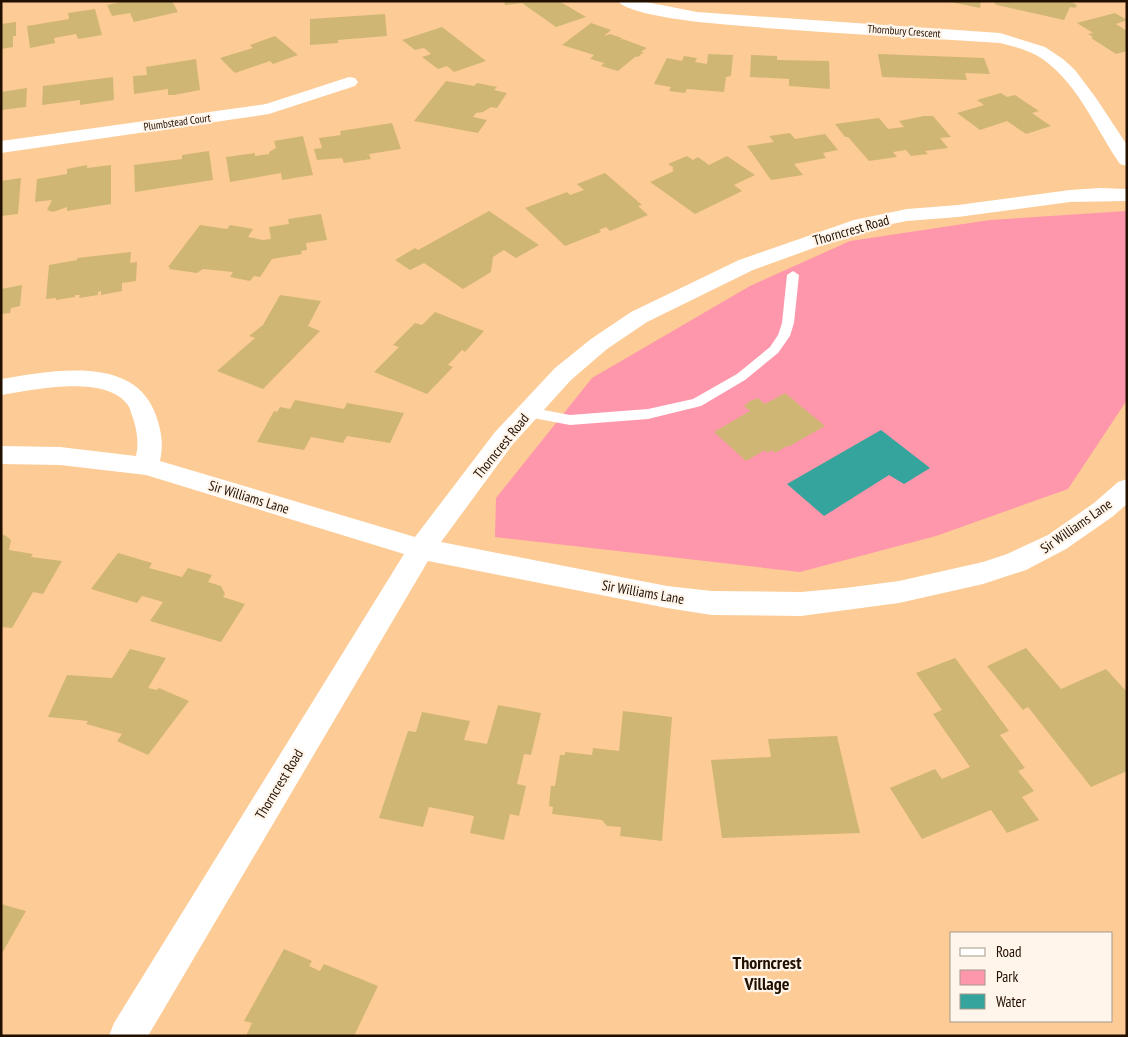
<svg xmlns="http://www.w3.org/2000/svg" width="1128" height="1037" viewBox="0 0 1128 1037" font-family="'PT Sans Narrow',sans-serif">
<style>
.green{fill:#fe97ab}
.water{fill:#35a49c}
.building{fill:#d0b674}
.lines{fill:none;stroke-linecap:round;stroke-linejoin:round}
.lane{fill:#fff;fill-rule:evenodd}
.street{fill:#fff;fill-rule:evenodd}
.labels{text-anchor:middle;stroke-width:4.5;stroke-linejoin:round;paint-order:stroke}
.far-street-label{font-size:11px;fill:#210f00;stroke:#fff5ea}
.street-label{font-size:14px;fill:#210f00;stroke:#fff5ea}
.near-neighbourhood-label{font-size:18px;font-weight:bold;fill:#210f00;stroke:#fff5ea}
</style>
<rect width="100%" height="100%" fill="#fdcb95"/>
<!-- green -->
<path class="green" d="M1127,211v189l-59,89 -132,47 -136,36 -305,-35 1,-39 96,-120 158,-92 100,-45 140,-21z"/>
<!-- water -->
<path class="water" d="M881,430l49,38 -26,16 -15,-9 -65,41 -37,-32z"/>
<!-- building -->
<path class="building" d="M125,1h47l6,11 -44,10 -4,-9 -18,3 -5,-11z
M504,1h55l27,16 -30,10 -34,-24 -17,2z
M946,1h35l-1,7z
M995,1h74l8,4 -2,3 -5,-1 -6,13 -67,-15 -3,-2z
M95,9l7,26 -24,4 -2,-5 -22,4 1,5 -25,5 -3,-22 42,-7 -1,-6z
M1115,13l12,7 -11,4 11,7v20l-11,3 -25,-16 2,-1 -5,-3 5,-1 -16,-10z
M385,14l2,22 -49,4v3l-28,2v-26z
M16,22v14h-3v11l-12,2v-25z
M591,23l20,7 -7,6 6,-2 12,4 -2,2 3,-1 24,9 -6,4 3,1 -5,2 2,1 -6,1 -17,14 -17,-5 3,-3 -14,-4 4,-4 -32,-10z
M442,27l44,34 -32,11 -7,-6 -9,3 -16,-12 9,-3 -7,-6 -9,2 -13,-10z
M275,36l23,19 -25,9 -3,-3 -35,12 -15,-15 33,-10 -3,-3z
M708,54l25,1 -2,21 -5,1 -2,15 -37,-3 -2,4 -16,-2 2,-4 -17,-3 13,-26 15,3 2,-5 13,2 -2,4 12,2z
M878,54l106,4 6,16 -25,-1 2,7 -85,-3z
M751,55l26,1v4l52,1 1,28 -41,-3v-7l-39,-2z
M196,59l4,31 -26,5h-6v-6l-34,5 -1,-18 14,-1 -1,-8z
M113,77l1,23 -34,5v-5l-38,5 1,-19z
M446,81l28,5 3,-3 20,4 -3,3 13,3 -10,15 -6,-1 -8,5 -7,1 -3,4 14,3 -9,13 -64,-12z
M27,88l-1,19 -25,3v-18z
M1001,93l6,4 8,-2 24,16 -7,2 19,13 -25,8 -19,-13 -27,9 -23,-17 27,-8 -7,-5z
M924,116h9l18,21 -11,1 8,10 -23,3 3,3 -17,2 -5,-6 -13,2 4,5 -28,4 -21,-24h-3l-10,-13 44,-6 9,11 16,-2 -5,-6z
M392,123l9,26 -32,5 2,5 -27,4 -2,-5 -25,2 -3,-11 8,-1 -3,-10 22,-3 -1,-4z
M790,133l5,6 30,-5 13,16 -15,3 3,5 -32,6 9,11 -32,5 -24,-34 27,-4 -5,-6z
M303,136l10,39 -31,5 -1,-7 -51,9 -4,-25 29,-4v3l14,-2v-2l7,-4 -2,-7z
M209,151l4,29 -78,12 -1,-27 48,-6v-4z
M687,156l6,4 5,-3 11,8 18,-9 28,19 -21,10 8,6 -47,23 -45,-32 24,-11 -2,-2 2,-1 -6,-4z
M87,165v3l24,-3v39l-44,7v-4l-14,5 -6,-2 5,-10 -17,2 2,-23 30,-5v-5z
M605,173l37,32 -4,1 10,9 -38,16 -4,-4 -7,3 2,2 -36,14 -40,-38 42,-16 3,3 14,-5 -7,-6z
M21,178l-3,36 -17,2v-35z
M489,211l50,34 -23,13 -12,-8 -11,7 -2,15 -28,17 -39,-26 -14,7 -15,-10 20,-12 3,2z
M321,214l6,26 -21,3 1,7 -6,1 1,3 -30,5 -12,18 -6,-1 -4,5 -20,-4 3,-5 -30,-3 -6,4 -28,-4 1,-2h-2l32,-42 27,4 3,-4 23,4 -5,8 15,3 8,-1 -2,-12 20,-3 -1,-5z
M131,252l-1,11 7,-1 -1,19 -14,2v8l-21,4v-4l-3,1v3l-19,3 1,-3h-5v2l-19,3v-2l-10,1 3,-34 28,-5v-2z
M22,285l-2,21 -9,2 -1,5 -9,1v-25z
M280,295l41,6 -13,25 12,5 -57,58 -46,-18 38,-33 -6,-2 14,-11z
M435,312l49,19 -19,21 -3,-2 -14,15 5,2 -26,27 -53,-22 25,-25 -6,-2 22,-22 7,2z
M785,393l40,33 -37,21 -1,-1 -12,7 -3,-3 -5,3 -2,-3 -19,11 -32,-29 36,-21 -6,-5 6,-5 8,-3 7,6z
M295,400l49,9 3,-6 57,10 -14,30 -43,-7 -4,7 -32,-6 -7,13 -47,-8 17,-31 3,1 3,-5 10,2z
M1,534l5,2 5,4 -2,10 24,4 -2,3 31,4 -19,33 -10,-2 -21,36 -11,-1z
M118,553l34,10 -3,5 33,9 6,-9 24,7 -4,7 13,4 4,8 -2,3 22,7 -24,38 -71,-21 13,-19 -21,-6 -5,7 -46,-14z
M1026,648l35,41 45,-20 21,23v79l-36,16 -63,-80 -5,3 -36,-44z
M130,649l36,9 -18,30 9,2 2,-2 30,13 -41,54 -31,-14 5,-7 -36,-10 2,-3 -40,-4 19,-42 45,3z
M955,658l54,73 -9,4 25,33 -7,3 16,20 -12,6 17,23 -32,13 -16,-23 -69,29 -32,-51 45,-19 7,10 28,-12 -37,-53 9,-4 -26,-37z
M498,705l43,8 -10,42 -7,-1 -7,30 9,2 -7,30 -9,-2 -6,26 -34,-7 4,-17 -45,-9 -6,20 -44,-9 29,-87 8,1 6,-20 48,9 -6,19 23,4z
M623,711l49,6 -10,124 -42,-5 1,-9 -14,-1 -5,-6 -50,-6 1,-7 -4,-1 2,-20h4l5,-31h5v-3l27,3 1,-7 26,3z
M837,736l23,97 -138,5 -11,-78 60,-3 -3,-18z
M1,904l25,7 -25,44z
M284,949l28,12 -3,5 11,5 4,-7 54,22 -24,50h-108l6,-13 -8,-2z"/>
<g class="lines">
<!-- lane -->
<path class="lane" d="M793,271l6,4 -5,48 -4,13 -12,17 -33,27 -44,26 -53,13 -78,6 -42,-8 -4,-2 -2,-3 2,-3 4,-2 42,8 78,-6 45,-10 44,-25 33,-27 8,-12 4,-12 5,-48z"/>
<!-- street -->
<path class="street" d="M618,1h23l56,11 303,21 45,14 18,12 12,11 21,28 31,47v21l-7,-2c-25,-36 -44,-86 -84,-109 -11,-6 -24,-9 -36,-12 -100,-7 -202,-11 -302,-21 -15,-2 -72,-9 -80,-21z
M349,77l6,1 3,4 -3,4 -86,28 -268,39v-12l265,-37z
M1100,188l27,1v12l-57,1 -112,15 -51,4 -41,8 -113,41 -106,52 -40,27 -36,31 -58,64 -72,98 226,44 45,5 89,1 44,-4 54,-7 84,-19 24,-8 41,-19 46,-32 24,-21 9,-3v25l-15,13 -46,32 -40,21 -43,14 -84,19 -98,13 -89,-1 -45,-7 -239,-47 -280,475h-39l5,-13 290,-469 -258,-79 -86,-10 -59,-1v-18l59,1 76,9c3,-14 1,-25 -3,-38 -2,-5 -3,-11 -6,-14 -23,-30 -94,-14 -126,-9v-16c49,-8 132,-25 154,34 6,16 9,30 5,48l255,76 80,-105 60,-64 36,-29 40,-27 108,-52 115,-40 53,-11 51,-4 112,-15z"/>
</g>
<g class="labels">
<!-- far-street labels -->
<g class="far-street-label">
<text transform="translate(904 31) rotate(4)" y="4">Thornbury Crescent</text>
<text transform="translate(177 122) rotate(-8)" y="4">Plumbstead Court</text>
</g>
<!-- street labels -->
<g class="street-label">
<text transform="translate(851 230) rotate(-16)" y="5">Thorncrest Road</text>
<text transform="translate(501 446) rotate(-51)" y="5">Thorncrest Road</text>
<text transform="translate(249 497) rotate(17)" y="5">Sir Williams Lane</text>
<text transform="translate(1076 526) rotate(-35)" y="5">Sir Williams Lane</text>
<text transform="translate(643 592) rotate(10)" y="5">Sir Williams Lane</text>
<text transform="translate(279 784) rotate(-59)" y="5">Thorncrest Road</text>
</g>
<!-- near-neighbourhood labels -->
<g class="near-neighbourhood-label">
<text x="767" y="969">Thorncrest<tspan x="767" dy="21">Village</tspan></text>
</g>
</g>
<!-- border -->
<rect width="1128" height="1037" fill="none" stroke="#210f00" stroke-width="5"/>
<!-- legend -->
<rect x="950" y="932" width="162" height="90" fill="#fff5ea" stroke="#a6998c"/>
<rect x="960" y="948" width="25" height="8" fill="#ffffff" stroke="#a6998c"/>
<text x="996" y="957" font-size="15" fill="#210f00">Road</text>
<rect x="960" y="970" width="25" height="15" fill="#fe97ab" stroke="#a6998c"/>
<text x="996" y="982" font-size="15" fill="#210f00">Park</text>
<rect x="960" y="994" width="25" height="15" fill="#35a49c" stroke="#a6998c"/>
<text x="996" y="1007" font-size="15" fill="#210f00">Water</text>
</svg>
